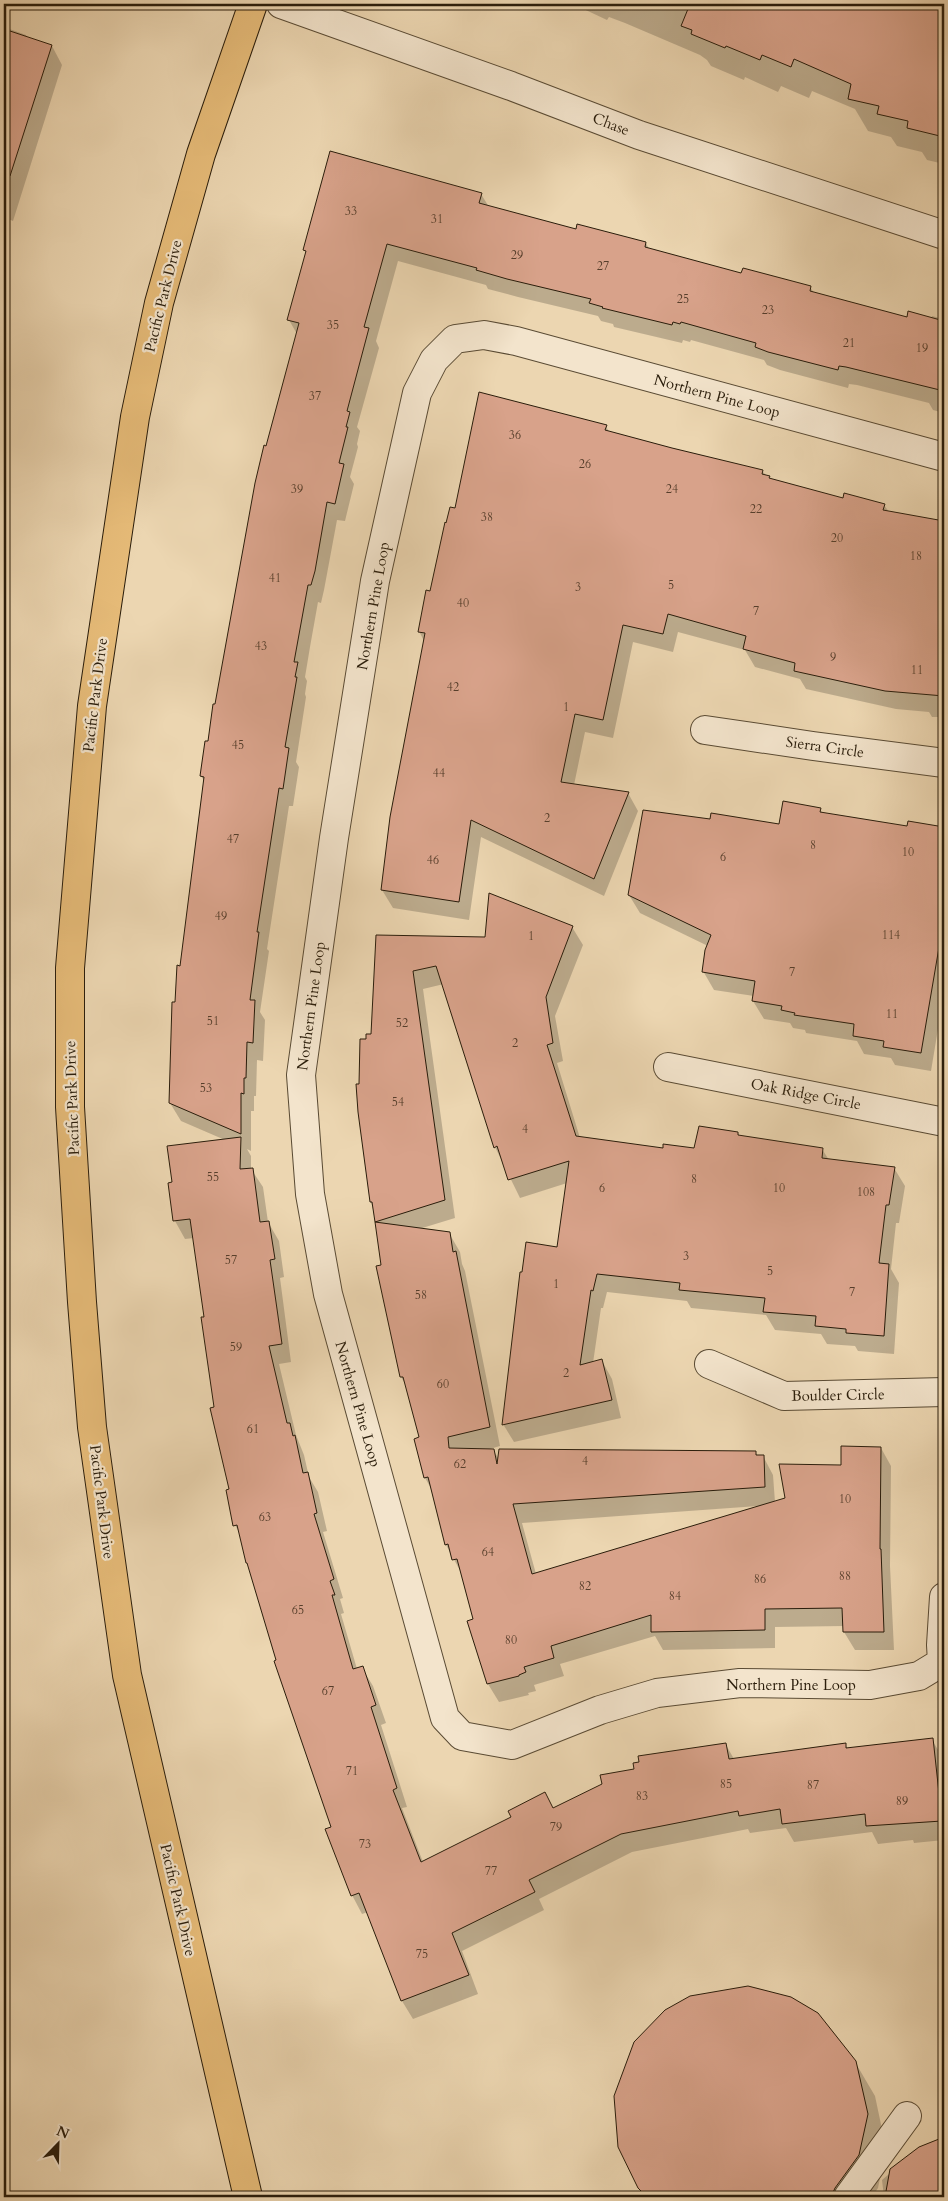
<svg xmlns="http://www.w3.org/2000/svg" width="948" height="2201" viewBox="0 0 948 2201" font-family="Cardo,serif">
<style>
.shadow{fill:#0003;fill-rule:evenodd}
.building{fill:#d8a28a;stroke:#2a1d0b}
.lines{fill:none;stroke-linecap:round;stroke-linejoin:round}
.minor-casing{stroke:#5a4b34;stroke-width:30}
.major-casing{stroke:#2a1d0b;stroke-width:30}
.minor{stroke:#f3e4cc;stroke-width:28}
.major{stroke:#e6bb78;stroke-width:28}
.labels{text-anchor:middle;stroke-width:4.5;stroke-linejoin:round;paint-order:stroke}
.number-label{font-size:12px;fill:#563e2b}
.street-label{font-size:15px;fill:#2a1d0b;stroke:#f3e4cc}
</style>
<rect width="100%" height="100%" fill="#ecd6b1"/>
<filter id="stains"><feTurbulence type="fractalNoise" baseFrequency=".004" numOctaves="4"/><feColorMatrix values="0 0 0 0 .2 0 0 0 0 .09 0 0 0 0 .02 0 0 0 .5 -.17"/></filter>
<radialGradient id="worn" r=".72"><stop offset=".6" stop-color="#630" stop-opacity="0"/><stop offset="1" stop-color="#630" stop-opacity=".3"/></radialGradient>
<!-- shadow -->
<path class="shadow" d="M573,4h371v160l-17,-4 -5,-8 -25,-6 -6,-9 -23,-6 -13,-22 -43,-18 -3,7 -28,-12 -3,6 -33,-15 -1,3 -33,-14 -4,-6 -7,-5 -75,-32 -16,-6 -2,3z
M4,27l22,8 2,4 24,7 10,19 -49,156 -5,-2 -4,12z
M481,194l8,13 87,24 70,12 3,6 93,25 68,13 4,6 94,26h23l1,-3 12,3v94l-11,-3 -4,-7 -72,-18 -8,-1 -1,4 -68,-18 -13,-5 -3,-5 -73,-20 -1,2 -7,-2 -1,3 -68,-16 -1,-3 -12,-3 -3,-5 -80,-19 -30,-8 -2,-4 -88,-24 -22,80 3,7 -22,79 3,4 -3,13 1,3 -8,30 4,7 -9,37 -8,-1 -13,70 -3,13 -3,-1 -8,45 -5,30 2,4 -2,13 1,3 -10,65 3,5 -6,39h-4l-22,143 2,2 -9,61 5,8 -2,41 -6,-1 -1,36h-2v15h-3v40l-4,-2 4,7v13l12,18 5,35 11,19 5,36 -4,1 11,84 -12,2 17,71 8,20 5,22 9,15 9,39 -4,1 20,66 -3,1 4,14 -3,1 16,55 5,-1 11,18 13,37 -5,2 26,82 -5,1 21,54 131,-53 82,-39 90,-25 8,14 111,-15 3,5 84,-9 11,18 1,82 -30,3 -1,-3 -35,4 -6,-12 -78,10 -8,-14 -36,5 -2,-4 -116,23 -93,47 5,11 -82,41 16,43 -65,25 -11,-18 -34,-89 -6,2 -10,-19 -20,-67 -55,-167 -36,-125 -6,-11 -4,-35 -16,-82 -21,-170 -9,1 -10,-18 -5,-37 3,-1 52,-43 -44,-19 -11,-18 7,-100 28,-221 -4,-6 66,-329 30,-113 -8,-14 18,-65 -3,-5z
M606,426l3,6 153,39 9,9 73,20 40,5 5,7 55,10v195h-12l-3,-5 -33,-3 -90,-20 -6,-10 -45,-12 -10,-17 -67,-18 -5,20 -40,-10 -20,96 -28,-6 -11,53 54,8 10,18 -34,85 -123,-59 -12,83 -76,-12 -11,-18 42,-249 -5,-10 37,-122z
M820,809l3,5 85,13 1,-5 35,6v165l-13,78 -36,-6 -4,-7 -27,-4 -7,-13 -51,-8 -1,-3 -12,-2 -3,-5 -26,-4 -11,-18 1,-5 -40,-6 -11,-19 5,-25 -68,-33 -11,-18 82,-74 69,5z
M572,927l11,18 -28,71 8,45 -6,2 23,75 84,12 31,-1 43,-16 2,4 82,12 7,11 65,8 11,18 -6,37h-3l-5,46 8,14 -5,71 -36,-3 -3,-5 -28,-2 -6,-10 -46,-4 -9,-15 -75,-7 -4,-7 -80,-9 -4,16h-2l-8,55 9,-2 10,18 9,39 -107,24 -11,-18 55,-176 9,-65 -47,15 -25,-51 -51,-163 -21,5 32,229 -36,11 30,4 11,19 2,12 3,7 35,175 -14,4h7l6,9 256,-7 3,4h5l10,19 2,27 12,-3 55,-33 39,-18 10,18 -1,100 4,84h-39l-11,-18v-6l-69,1v21l-112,2 -8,-14 -95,28 4,12 -30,9 2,6 -8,2 1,2 -30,7 -11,-18 -19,-62 6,-2 -12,-44 -17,-31 -14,-55 -7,-12 -10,-38 5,-2 -13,-51 -6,-10 -19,-111 -5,-42 -6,-22 -12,-90 1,-27 8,-45 4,-4 5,-100 109,2zM758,1506l-222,68 -14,-51z
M855,2062l20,34 11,52 -8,40 -6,9h-227l-6,-10z
M940,2140h4v57h-60l-2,-17 38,-32z"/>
<!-- building -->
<path class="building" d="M690,4h254v133l-37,-9 1,-7 -31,-7 2,-8 -31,-7 3,-15 -57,-25 -3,8 -29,-12 -2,5 -34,-14 -1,2 -34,-14 1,-4 -11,-4z
M4,29l48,16 -42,131 -6,-1z
M330,151l152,42 -3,10 97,26 1,-5 69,18 -1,5 96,26 2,-5 68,18 -1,5 97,26 1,-6 36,10v70l-98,-24 -7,-1 -1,4 -70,-18 -13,-5 1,-4 -75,-21 -1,2 -7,-2 -1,3 -70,-17 1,-1 -14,-4 2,-4 -84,-20 -31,-9 1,-2 -90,-24 -23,83 5,1 -22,83 3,1 -4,15h2l-9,36 5,1 -9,40 -8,-2 -12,69 -4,14h-3l-14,77h4l-3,15h2l-12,70 4,1 -6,41 -4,-1 -22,144h2l-9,68h5l-2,43 -6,-1 -1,36h-2v16l-3,-1v41l-72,-31 3,-101h3l2,-37 3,1 24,-189 -4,-1 5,-35h3l5,-37h2l40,-221 9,-38 2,1 33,-123 -12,-3 19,-69 -3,-1z
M479,392l128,33 -2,5 67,18 91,22 -1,4 8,2 -1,2 74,20 1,-5 41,11 -2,6 61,11v175l-59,-5 -91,-20 1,-8 -52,-14 3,-13 -78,-22 -5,20 -40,-9 -20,95 -28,-6 -14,68 68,10 -35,87 -123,-59 -12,82 -78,-12 9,-73 35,-184 -7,-1 8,-42 4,1 15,-69 1,1 4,-16 5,1z
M783,801l38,7 -1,4 87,14 1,-5 36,6v91l-23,135 -38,-6 1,-6 -31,-5 1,-12 -60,-9 1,-2 -14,-3 1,-4 -30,-5 3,-20 -53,-9 3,-22 6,-15 -83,-40 15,-85 67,9 1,-6 68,11z
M489,893l84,33 -27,71 7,46 -6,2 29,91 87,12v-4l31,4 5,-22 39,6v3l85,13 -1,10 73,9 -6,38h-3l-7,58 10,1 -5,72 -38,-3v-4l-31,-3 1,-10 -53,-4 2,-14 -86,-8 1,-7 -83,-9 -4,17 -2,-1 -11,75 22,-6 10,41 -110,25 18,-153h2l4,-30 31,5 12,-86 -61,19 -11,-34 -3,2 -58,-182 -23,5 32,229 -70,22 -3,-20h-2l-12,-90 -2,-28h3l1,-45h6v-5h5l5,-99 109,2z
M241,1137l-1,32 13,-1 7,54 9,-1 6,38 -5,1 12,84 -13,2 18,77h3l3,13 2,-1 8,38 5,-1 9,41 -3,1 20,65 -4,2 5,14h-3l21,74 10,-3 13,39 -5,2 26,81 -4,2 28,72 90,-45 -3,-6 37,-19 8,16 49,-24 -2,-9 34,-6 -1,-6 6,-1 -1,-6 88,-13 3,16 117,-16v5l87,-10 9,83 -76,5 -1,-12 -83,10 -2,-15 -41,7 -1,-5 -117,23 -92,46 6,12 -83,41 17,42 -68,26 -42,-108 -8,3 -26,-67 6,-2 -57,-166 2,-1 -29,-97h-1l-9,-38 -4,1 -7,-36 3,-1 -19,-81 4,-1 -13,-90h3l-14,-98 -17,2 -5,-38 4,-1 -5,-36z
M375,1222l75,10 3,20 3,-1 34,176 -42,10 1,11 45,1 3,15 2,-15 257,2v4h8l1,32 -252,17 19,70 253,-76 -6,-34 62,1v-19l40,1 -1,102h1l3,83h-41l-1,-24 -77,1v21l-114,2v-17l-100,31 3,12 -30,9 2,5 -7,3v1l-32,8 -20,-63 6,-2 -16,-60 -5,1 -4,-16 -3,1 -17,-68 -4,1 -10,-39 5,-2 -16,-60h-3l-24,-111 5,-1z
M748,1986l43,11 27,16 38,48 12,53 -9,41 -24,33 -4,9h-184l-9,-9 -20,-41 -4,-51 20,-54 31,-32 25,-14z
M944,2137v60h-59l5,-28 29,-22z"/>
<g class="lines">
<!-- minor casing -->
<g class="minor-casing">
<path id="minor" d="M281,4l230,82 128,49 305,100
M944,457l-428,-116 -32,-6 -29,4 -21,21 -17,33 -42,188 -41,257 -33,237 9,119 18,100 117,424 17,18 50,9 88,-35 57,-17 83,-10 130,2 49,-9 23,-14 -1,-17 3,-48
M705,730l108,16 131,17
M668,1067l276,55
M709,1364l75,32 160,-4
M848,2197l59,-81"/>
</g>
<!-- major casing -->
<g class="major-casing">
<path id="major" d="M248,2197l-121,-522 -35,-248 -10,-125 -12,-195v-139l22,-262 43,-289 24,-114 42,-149 52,-150"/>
</g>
<!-- minor -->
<use href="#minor" class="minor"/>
<!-- major -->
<use href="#major" class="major"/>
</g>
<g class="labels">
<!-- number labels -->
<g class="number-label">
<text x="351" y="215">33</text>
<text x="437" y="223">31</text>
<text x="517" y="259">29</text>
<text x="603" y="270">27</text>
<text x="683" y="303">25</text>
<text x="768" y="314">23</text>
<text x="333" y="329">35</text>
<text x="849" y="347">21</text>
<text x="922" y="352">19</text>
<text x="315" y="400">37</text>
<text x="515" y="439">36</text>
<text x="585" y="468">26</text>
<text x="297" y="493">39</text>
<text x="672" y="493">24</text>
<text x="756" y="513">22</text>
<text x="487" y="521">38</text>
<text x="837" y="542">20</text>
<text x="916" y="560">18</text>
<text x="275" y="582">41</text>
<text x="671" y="589">5</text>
<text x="578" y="591">3</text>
<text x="463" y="607">40</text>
<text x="756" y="615">7</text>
<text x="261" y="650">43</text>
<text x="833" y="661">9</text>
<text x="917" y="674">11</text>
<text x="453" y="691">42</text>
<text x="566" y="711">1</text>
<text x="238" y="749">45</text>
<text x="439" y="777">44</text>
<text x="547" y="822">2</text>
<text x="233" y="843">47</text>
<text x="813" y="849">8</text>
<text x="908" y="856">10</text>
<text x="723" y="861">6</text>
<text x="433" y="864">46</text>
<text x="221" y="920">49</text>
<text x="891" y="939">114</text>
<text x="531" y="940">1</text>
<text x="792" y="976">7</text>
<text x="892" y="1018">11</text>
<text x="213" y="1025">51</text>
<text x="402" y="1027">52</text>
<text x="515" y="1047">2</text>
<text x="206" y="1092">53</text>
<text x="398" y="1106">54</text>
<text x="525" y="1133">4</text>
<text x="213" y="1181">55</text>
<text x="694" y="1183">8</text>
<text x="602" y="1192">6</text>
<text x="779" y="1192">10</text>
<text x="866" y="1196">108</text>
<text x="686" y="1260">3</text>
<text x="231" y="1264">57</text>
<text x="770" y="1275">5</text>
<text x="556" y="1288">1</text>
<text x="852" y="1296">7</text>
<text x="421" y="1299">58</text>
<text x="236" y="1351">59</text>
<text x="566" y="1377">2</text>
<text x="443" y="1388">60</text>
<text x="253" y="1433">61</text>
<text x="585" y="1465">4</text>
<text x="460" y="1468">62</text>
<text x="845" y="1503">10</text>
<text x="265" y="1521">63</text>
<text x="488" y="1556">64</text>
<text x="845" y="1580">88</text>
<text x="760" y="1583">86</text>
<text x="585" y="1590">82</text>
<text x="675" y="1600">84</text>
<text x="298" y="1614">65</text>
<text x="511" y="1644">80</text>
<text x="328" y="1695">67</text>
<text x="352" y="1775">71</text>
<text x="726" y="1788">85</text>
<text x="813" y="1789">87</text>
<text x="642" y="1800">83</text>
<text x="902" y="1805">89</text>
<text x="556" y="1831">79</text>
<text x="365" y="1848">73</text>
<text x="491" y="1875">77</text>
<text x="422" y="1958">75</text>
</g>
<!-- street labels -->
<g class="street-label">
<text transform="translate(611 124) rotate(21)" y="5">Chase</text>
<text transform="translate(163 296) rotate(-76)" y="5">Pacific Park Drive</text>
<text transform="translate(717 396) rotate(15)" y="5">Northern Pine Loop</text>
<text transform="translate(373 606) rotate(-80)" y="5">Northern Pine Loop</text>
<text transform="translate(95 695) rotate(-83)" y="5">Pacific Park Drive</text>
<text transform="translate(825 747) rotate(8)" y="5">Sierra Circle</text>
<text transform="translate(311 1006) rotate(-82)" y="5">Northern Pine Loop</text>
<text transform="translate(806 1094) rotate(11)" y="5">Oak Ridge Circle</text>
<text transform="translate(72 1098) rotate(-92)" y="5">Pacific Park Drive</text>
<text transform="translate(838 1395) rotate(-1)" y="5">Boulder Circle</text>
<text transform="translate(358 1404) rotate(74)" y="5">Northern Pine Loop</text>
<text transform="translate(102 1502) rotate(83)" y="5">Pacific Park Drive</text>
<text x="791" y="1690">Northern Pine Loop</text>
<text transform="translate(178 1900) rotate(77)" y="5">Pacific Park Drive</text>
</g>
</g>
<!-- margin -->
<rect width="948" height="2201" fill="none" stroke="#ecd6b1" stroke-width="20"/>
<rect x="5" y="5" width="938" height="2191" fill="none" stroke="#2a1d0b" stroke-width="2.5"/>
<rect x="10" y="10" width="928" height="2181" fill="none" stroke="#2a1d0b"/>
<!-- north arrow -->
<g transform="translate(58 2144) rotate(23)" stroke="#f3e4cc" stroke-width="4" paint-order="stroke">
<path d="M0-4L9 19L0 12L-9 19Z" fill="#2a1d0b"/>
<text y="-8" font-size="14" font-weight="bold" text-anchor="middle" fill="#2a1d0b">N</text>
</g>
<rect width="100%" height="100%" filter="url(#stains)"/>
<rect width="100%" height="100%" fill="url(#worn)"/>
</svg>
